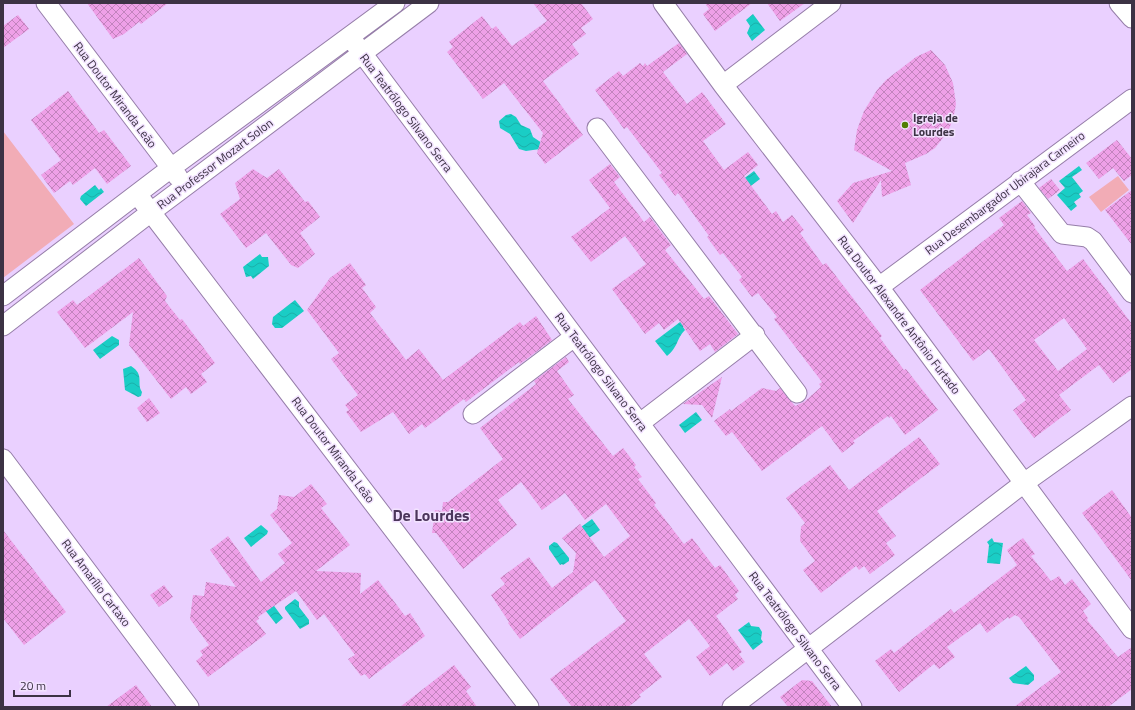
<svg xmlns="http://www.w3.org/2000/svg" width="1135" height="710" viewBox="0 0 1135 710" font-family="'Titillium Web',sans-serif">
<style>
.green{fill:#f2acb6}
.water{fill:url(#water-waves)}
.building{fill:url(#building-cross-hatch);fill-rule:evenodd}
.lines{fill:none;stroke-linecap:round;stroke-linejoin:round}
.minor-casing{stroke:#967ea9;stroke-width:21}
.minor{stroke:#fff;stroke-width:19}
.poi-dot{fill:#517e04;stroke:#f2e2ff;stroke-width:1.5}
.labels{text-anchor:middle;stroke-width:3;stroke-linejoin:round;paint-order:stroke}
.street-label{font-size:12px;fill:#3c3244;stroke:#f2e2ff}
.poi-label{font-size:12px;font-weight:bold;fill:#3c3244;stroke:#f2e2ff;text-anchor:start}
.district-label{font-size:16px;font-weight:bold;fill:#4b355b;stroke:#f2e2ff}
</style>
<defs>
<pattern id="water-waves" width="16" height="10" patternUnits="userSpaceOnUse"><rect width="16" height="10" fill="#1acdc5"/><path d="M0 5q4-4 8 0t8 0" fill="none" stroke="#19b0aa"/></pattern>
<pattern id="building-cross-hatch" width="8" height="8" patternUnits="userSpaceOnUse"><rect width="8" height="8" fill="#eea0e7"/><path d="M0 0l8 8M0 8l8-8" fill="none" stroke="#c283bd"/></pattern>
</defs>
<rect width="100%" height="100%" fill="#ead0ff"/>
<!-- green -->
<path class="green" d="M3,131l71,93 -71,54z
M1118,176l11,14 -28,22 -12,-15z"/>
<!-- water -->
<path class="water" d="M753,14l12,16 -13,11 -5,-8 3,-7 -4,-6z
M511,114l5,3 5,8 9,4 3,8 9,6 -2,6 -14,2 -7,-2 -9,-15 -10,-6 -1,-7 7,-6z
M1079,166l3,4 -10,7 11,14 -4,3 2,3 -7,5 3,4 -6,5 -14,-16 8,-7 -6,-7z
M754,171l6,8 -16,12 -6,-8z
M95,185l4,5 2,-2 3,4 -18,14 -6,-7 1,-3z
M260,254l2,3h6l1,9 -16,13 -2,-3 -5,1 -3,-10z
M295,300l9,11 -22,17h-7l-3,-4 1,-7z
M696,310l4,4 -17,13 2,3c-9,9 -6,16 -18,26l-12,-15z
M112,336l7,4v5l-19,14 -7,-9z
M131,366c14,9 5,17 11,26l-1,4 -3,1 -13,-7 -2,-21z
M696,412l6,8 -17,13 -6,-8z
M592,519l8,11 -22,16 -8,-11z
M261,525l7,6 -1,3 -16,13 -7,-9z
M992,538l2,4 9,1 -3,21 -13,-1 2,-18 -2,-3z
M554,542l3,1 12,15v3l-6,4 -1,-1 -2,1 -11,-16v-3z
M266,595l17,23 -7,6 -18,-23z
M295,599l4,3v5l10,13v4l-9,5 -15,-20v-2z
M749,622l2,4 8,1 3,5 -1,7 2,3 -10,8 -15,-20z
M1026,666l8,9v5l-6,5 -15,-2 -4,-5z"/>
<!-- building -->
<path class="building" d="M87,3h81l-27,21 -2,-2 -15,12 -11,5z
M533,3h48l12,16 -12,9 5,6 -14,10 7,10 -36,27 40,54 -38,29 -8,-11 6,-20 -39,-50 -21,16 -36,-47 6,-5 -4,-5 33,-26 10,13 4,-3 16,20 35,-25z
M705,3h47l-37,28 -12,-17 6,-5z
M767,3h38l-25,18z
M18,15l11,14 -26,19v-22z
M679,43l8,11 -24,18 24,32 15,-12 24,32 -23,17 21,29 24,-18 10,13 -14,11 28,38 4,-3 7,11 9,-7 12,15 -4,3 23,32 3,-2 56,73 -2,2 24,32 2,-1 32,41 -33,25 -14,-19 -2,2 -1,-2 -35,25 2,2 -13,10 -20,-27 -60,45 -30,-39 -6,4 -12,-15 16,-12 1,2 31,-23 14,3 4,-3 15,18 9,-4 17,-15 -2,-3 3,-2 -48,-63 3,-2 -19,-24 -6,4 -13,-17 3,-3 -19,-24 -3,2 -13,-18 2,-1 -31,-43 -3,3 -16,-21 3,-2 -35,-46 -3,2 -29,-39 24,-19 4,5 17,-13 3,3 2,-3 2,3z
M931,50l14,15 8,18 3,21 -3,16 -6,13 -12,15 -9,6 -21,9 6,22 -29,12 -1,-17 -28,43 -16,-22 16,-18 39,-12 -38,-21 3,-20 7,-19 13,-21 9,-10 30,-23z
M68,91l31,42 5,-3 27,36 -24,18 -12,-16 -22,17 -3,-4 -16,12 -13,-18 20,-15 -30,-40z
M1117,140l15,19v16l-8,6 -11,-13 -14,11 -13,-16z
M610,164l10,13 -6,5 30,40 6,-5 21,28 -6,5 39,49 5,-3 29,38 -23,18 -5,-8 -10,7 -22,-32 -14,11 -5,-7 -14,11 -33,-45 34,-25 -21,-28 -34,26 -20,-25 39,-29 -21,-28z
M253,169l14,9 12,-9 26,33 3,-1 12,16 -20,16 15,21 -17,14 -7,-3 -25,-32 -20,15 -26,-34 20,-15 -5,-16z
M1051,179l9,11 -12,9 -9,-11z
M1132,190v55l-27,-35z
M1022,201l9,12 -4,2 8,11 -1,1 33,44 16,-12 49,65v45l-19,14 -14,-18 -40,30 12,15 -37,28 -21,-28 13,-10 -37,-51 -16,12 -53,-71 84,-65 -5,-7zM1064,318l23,31 -29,22 -24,-31z
M139,258l28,38 -2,5 15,19 2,-1 33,44 -14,11 6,8 -16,12 -5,-7 -15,12 -42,-54 4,-33 -48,36 -28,-36 16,-12 4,5z
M350,263l16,22 -4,3 14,19 -6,6 36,47 13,-11 24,31 77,-58 3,4 13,-10 16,24 -32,24 -1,-2 -53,40 -2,-3 -39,29 -3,-4 -13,10 -16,-22 -32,20 -15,-20 3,-2 -4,-5 13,-10 -27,-36 8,-6 -32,-43 23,-32z
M566,357l3,5 -12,9 17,24 -6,4 45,57 10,-8 13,17 -2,2 8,10 -4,2 18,24 -2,2 30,39 8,-6 23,30 5,-3 19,26 -4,4 3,4 -22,17 26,36 -3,2 6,8 -12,9 -6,-8 -17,13 -14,-19 14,-11 -21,-27 -45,35 18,23 -23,18 2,2 -13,10h-56l-22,-28 76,-58 -31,-41 -75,59 -12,-16 1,-1 -18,-27 14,-11 -5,-6 29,-21 23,31 21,-16 3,-19 -14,-15 18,-14 24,33 26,-21 -24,-32 -21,16 -20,-27 -23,17 -21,-28 -23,18 19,25 -54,44 -27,-36h-4l3,-23 7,1 1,-9h5l55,-43 -23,-31 56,-44 -2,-3z
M722,377l-10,41 -10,-13 -19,-1z
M149,398l11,15 -13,9 -10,-14z
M919,437l21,27 -63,47 19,25 -10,7 9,12 -25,19 -6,-8 -5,4 -3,-4 -35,27 -18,-23 12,-9 -15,-20 1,-14 4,-4 -19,-25 44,-33 19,25z
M311,484l16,20 -6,4 29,37 -34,26 45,2 -1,21 18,-14 27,36 5,-3 15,23 -56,43 -4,-5 -4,2 -13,-17 7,-4 -31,-41 -7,6 -21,-29 -38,26 1,2 -3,2 10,13 -58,43 -12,-16 7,-6 -3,-4 9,-6 -19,-26 3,-24 11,1 2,-14 30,5 -26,-37 18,-14 33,46 24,-19 -7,-9 14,-11 -22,-28 7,-6 2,-14 15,2z
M1112,490l20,28v63l-50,-68z
M3,530l63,82 -42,33 -21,-27z
M1023,538l12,16 -4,2 20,25 8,-5 6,9 7,-6 19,25 -8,7 5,7 -1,2 31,37 14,-10v42l-24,18h-94l47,-35 -42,-55 -4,-2 -6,4 -1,-2 -21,16 -7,-10 -33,24 8,10 -16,12 -5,-5 -35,28 -24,-31 16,-12 3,4 57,-44 3,4 63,-48 -10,-15z
M164,585l9,12 -14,10 -9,-12z
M454,665l17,22 -5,4 11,16h-77z
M802,680l10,1 20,26h-44l-8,-10z
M136,685l16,22h-46l23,-17z"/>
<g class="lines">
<!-- minor casing -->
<g class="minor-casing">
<path id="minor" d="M46,3l132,174
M663,3l60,82 156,202 253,342
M1119,3l13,15
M350,37l502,670
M723,85l108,-82
M597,128l200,265
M1020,181l42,53 25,3 6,4 39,52
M137,194l392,513
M879,287l253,-188
M3,296l168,-128 224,-165
M3,326l148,-114 278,-209
M473,414l101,-77
M640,423l115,-88
M3,459l186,248
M732,707l292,-224 108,-77"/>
</g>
<!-- minor -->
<use href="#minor" class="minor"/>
</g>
<!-- markers -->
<circle class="poi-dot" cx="905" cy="125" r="4"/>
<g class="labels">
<!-- street labels -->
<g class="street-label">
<text transform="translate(115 95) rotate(53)" y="4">Rua Doutor Miranda Leão</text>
<text transform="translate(406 113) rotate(53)" y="4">Rua Teatrólogo Silvano Serra</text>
<text transform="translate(215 164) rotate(-37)" y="4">Rua Professor Mozart Solon</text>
<text transform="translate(1005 193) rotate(-37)" y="4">Rua Desembargador Ubirajara Carneiro</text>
<text transform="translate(899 315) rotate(53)" y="4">Rua Doutor Alexandre Antônio Furtado</text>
<text transform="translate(601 372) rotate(53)" y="4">Rua Teatrólogo Silvano Serra</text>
<text transform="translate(333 450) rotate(53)" y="4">Rua Doutor Miranda Leão</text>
<text transform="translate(96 583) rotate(53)" y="4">Rua Amarílio Cartaxo</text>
<text transform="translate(795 631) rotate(53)" y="4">Rua Teatrólogo Silvano Serra</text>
</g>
<!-- poi labels -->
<g class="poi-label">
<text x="913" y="122">Igreja de<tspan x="913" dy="14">Lourdes</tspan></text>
</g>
<!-- district labels -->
<g class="district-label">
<text x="431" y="521">De Lourdes</text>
</g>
</g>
<!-- border -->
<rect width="1135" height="710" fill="none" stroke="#3c3244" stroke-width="8"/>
<!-- scale -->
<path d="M14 690v6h56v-6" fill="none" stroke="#3c3244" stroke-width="2"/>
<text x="20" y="690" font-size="12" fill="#3c3244" stroke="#f2e2ff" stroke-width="3" paint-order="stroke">20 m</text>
</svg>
